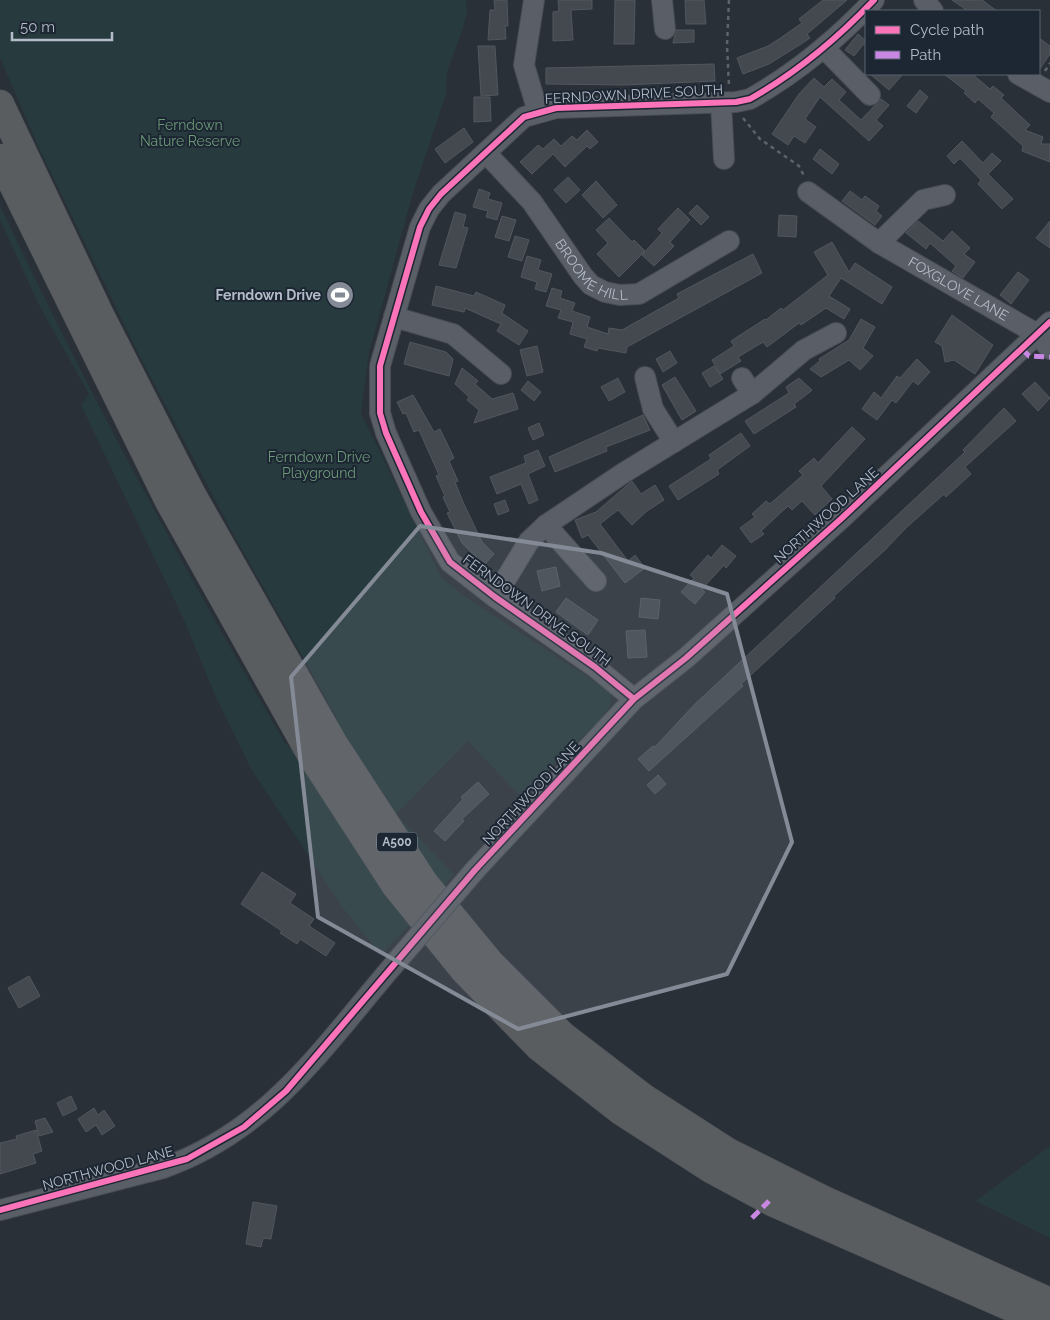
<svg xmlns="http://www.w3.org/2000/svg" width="1050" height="1320" viewBox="0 0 1050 1320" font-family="Raleway,sans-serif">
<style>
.green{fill:#273a3e}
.building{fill:#444950;stroke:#52575f}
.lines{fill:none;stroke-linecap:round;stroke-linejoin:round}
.minor-casing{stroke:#484c53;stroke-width:22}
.highway-casing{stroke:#474c53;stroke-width:29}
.path{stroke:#5d636a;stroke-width:2.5;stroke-dasharray:4 4;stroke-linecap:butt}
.minor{stroke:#5a5e66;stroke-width:20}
.highway{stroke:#5a5d60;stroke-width:28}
.minor-bridge-casing{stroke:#484c53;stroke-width:22;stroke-linecap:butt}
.minor-bridge{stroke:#5a5e66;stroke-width:20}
.quiet{stroke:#c787e3;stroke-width:5;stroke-dasharray:10 5;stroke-linecap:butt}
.cycleway-casing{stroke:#1d2633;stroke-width:9}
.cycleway{stroke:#fb73b8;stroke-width:6}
.marked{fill:#848b96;fill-opacity:0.2;stroke:#848b96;stroke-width:4;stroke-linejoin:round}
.labels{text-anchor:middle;stroke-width:4;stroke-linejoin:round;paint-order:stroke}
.shield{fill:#1d2633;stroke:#878f9c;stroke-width:1}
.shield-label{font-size:12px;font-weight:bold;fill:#b4bcc9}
.street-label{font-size:14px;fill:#b4bcc9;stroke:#1d2633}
.park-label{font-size:14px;fill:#6b9a76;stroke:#1d2633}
.poi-label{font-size:14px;font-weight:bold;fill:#b4bcc9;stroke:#1d2633;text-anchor:end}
</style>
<rect width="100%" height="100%" fill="#2a3038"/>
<!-- green -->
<path class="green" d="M0,0h466l1,11 -4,17 -16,44 -1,22 -34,102 -43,157 -8,60 80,164 20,17 151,99 -3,14 -8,12 -81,77 -52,-55 -72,73 58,61 -13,15 -102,-154 -2,-18 -107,-190 -91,-173 -99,-205 -40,-92z
M0,205c86,184 183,362 285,538l17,15 108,166 -29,31 -38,-47 -92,-139 -36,-74 -31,-75 -103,-215 8,-11 -50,-89 -39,-85z
M1050,1146v92l-74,-37z"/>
<!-- building -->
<path class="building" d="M494,0h13l1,26h-3l1,13 -18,1 2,-30h5z
M558,0h34v9l-21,1 2,30 -20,1v-29l6,-1z
M615,0h20l-1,44h-20z
M685,0h19l2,24h-20z
M823,0h24l-40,34 3,4 -9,6 -32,20 -26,10 -6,-16 31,-12 11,-7 23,-16 -3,-4z
M952,0h30l15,11h-29z
M676,30h18v12l-21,1z
M858,34l8,7 -12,15 -9,-6z
M1039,38l11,8v8l-11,16z
M478,46h17l3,49 -17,1z
M714,64l1,17 -91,4 -78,-1v-16z
M870,74h33l-14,16z
M944,74h28l18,15 3,-3 11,9 -3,3 29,27 -5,5 18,7 -2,7h9v18l-28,-11 1,-5 -32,-29 3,-4 -16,-14 -3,4 -11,-10 2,-2z
M814,78l10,9 8,-8 14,13 -7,8 22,20 20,-21 8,6 -13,15 7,6 -14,15 -49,-44 -15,22 11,8 -11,16 -11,-7 -6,9 -16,-11 27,-40z
M920,90l8,7 -12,16 -9,-7z
M474,97h16l1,24 -17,1z
M464,128l9,14 -28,21 -10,-14z
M587,130l11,12 -8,7 -3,-3 -22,21 -12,-13 -21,20 -12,-12 18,-17 5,4 11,-10 7,7 11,-10 5,4z
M962,141l21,22 9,-10 9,8 -13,13 25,25 -11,10 -24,-25 3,-4 -21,-22 -6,6 -7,-8z
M820,149l19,15 -7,10 -19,-15z
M568,177l12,13 -14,13 -12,-13z
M596,181l21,24 -14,13 -21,-23z
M479,189l11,4 -2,6 14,4 -5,17 -11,-3 2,-6 -15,-4z
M850,191l12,9 3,-4 14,10 -3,5 6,5 -7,9 -33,-24z
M697,205l12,12 -8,8 -12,-12z
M678,208l12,12 -20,22 4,4 -20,20 -12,-11 20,-22 -4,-4z
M455,212l11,3 -3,12 5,1 -12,40 -17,-3z
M779,215l18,1 -1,21 -18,-1z
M502,216l14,4 -7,21 -14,-4z
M609,218l23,24 2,-2 11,11 -26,26 -22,-23 11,-11 -12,-13z
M918,221l25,20 9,-10 18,17 -6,6 11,8 -12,16 -11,-7 4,-5 -26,-23 -4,6 -20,-16z
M1050,221v27l-14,-10z
M515,236l14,4 -7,21 -14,-4z
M832,242l17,30 6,-9 37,24 -10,17 -41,-26 -12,18 21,13 -6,10 -18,-11 -25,17 -2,-2 -32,24 -4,-5 -25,15 3,4 -21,13 -8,-14 22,-14 -3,-5 34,-22 1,1 15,-12 2,2 45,-35 -14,-23z
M753,254l9,19 -135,74 -1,6 -28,-5 -1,3 -13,-4 3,-8 -17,-5 3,-12 -15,-4 3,-8 -15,-4 6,-18 10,3 -2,7 15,5 -3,8 18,6 -3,10 21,7 1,-6 13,2 57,-32 -2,-4 15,-8z
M527,256l14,4 -3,10 14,4 -6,18 -11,-3 2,-7 -16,-5z
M1018,272l11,8 -18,24 -11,-9z
M436,286l38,10 2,-4 29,13 -3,8 26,18 -9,14 -22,-14 4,-7 -16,-7 -20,-9 -1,4 -32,-7z
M952,315l41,30 -18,29 -21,-14 -9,2 -3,-16 -7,-4z
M861,319l14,8 -12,21 10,8 -13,14 -11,-10 -28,17 -11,-8 10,-8 -1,-2 30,-19z
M410,342l36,10 7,7 -4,17 -45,-12z
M537,346l6,26 -16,4 -7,-26z
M670,351l7,12 -14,9 -7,-13z
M917,359l13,13 -12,13 -5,-4 -17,22 -4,-3 -15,20 -15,-11 12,-17 7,6 16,-22 3,2z
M714,366l9,13 -13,8 -8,-14z
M462,368l16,13 -3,3 17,15 21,-6 5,16 -44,14 5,-13 -12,-10 2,-3 -14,-13z
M675,377l21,34 -14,9 -20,-35z
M618,378l7,14 -16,9 -8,-14z
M799,378l13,12 -2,2 -16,12 2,3 -42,27 -9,-13 44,-28 -3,-6z
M528,381l13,11 -7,9 -13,-11z
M1035,382l15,16 -12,13 -16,-17z
M413,395l21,37 6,-3 14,29 -5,3 9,20 -3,1 8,20 19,40 12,12 -10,11 -22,-22 -15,-30 3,-1 -7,-15 2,-1 -9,-20 3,-1 -20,-45 -5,2 -8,-19 -3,1 -6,-12z
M1004,408l12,13 -51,46 6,7 -25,23 -2,-3 -38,34 -22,23 -50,45 1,2 -94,86 2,2 -94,85 -11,-12 15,-13 2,1 39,-42 271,-253 -2,-2z
M643,415l7,15 -44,17 1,4 -52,21 -6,-15z
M539,423l5,12 -11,5 -5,-12z
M852,427l13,12 -44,47 11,13 -17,16 -13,-14 -10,9 -4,-4 -27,25 3,3 -13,9 -11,-15 15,-11 -3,-3 14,-13 4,3 33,-29 -4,-4 15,-13 4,5z
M741,433l9,13 -33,24 2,4 -41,26 -9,-14 42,-27 -2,-4z
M538,450l7,16 -17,8 10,26 -9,4 -8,-20 -24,10 -7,-17 36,-14 -2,-7z
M632,481l9,13 14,-9 9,15 -17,11 -15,14 -14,-15 -18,14 28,37 7,-6 10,13 -20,15 -37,-48 -6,3 -7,-18 21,-8z
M505,500l4,11 -11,4 -4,-11z
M722,545l14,11 -10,12 -2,-3 -22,24 3,3 -10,12 -14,-12 13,-14 -4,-3 18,-20 3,3z
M556,567l4,19 -18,5 -5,-20z
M566,598l32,22 -10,15 -32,-23z
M641,598l19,2 -2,19 -19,-2z
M645,630l2,27 -19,1 -2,-27z
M658,775l8,9 -11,10 -8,-9z
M478,782l11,12 -27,25 2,2 -19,20 -11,-10 29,-32 -2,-2z
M262,872l34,22 -6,9 24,16 -5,7 26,17 -9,13 -26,-17 -3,5 -17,-11 2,-2 -41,-27z
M29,976l11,20 -21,12 -11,-20z
M71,1096l6,13 -14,7 -6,-13z
M94,1108l4,7 6,-5 11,16 -13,9 -6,-10 -10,7 -8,-13z
M45,1118l8,14 -14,4 -4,-15z
M36,1130l6,21 -9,3 3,9 -36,11v-31l17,-4 -1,-3z
M253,1202l24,4 -6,33 -8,-1 -2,9 -15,-3z"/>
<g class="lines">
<!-- minor casing -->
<g class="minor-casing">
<g id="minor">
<path d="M534,0l-10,65 14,47"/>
<path d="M662,0l3,29"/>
<path d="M924,0l9,11"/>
<path d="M824,48l46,47"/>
<path d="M1018,74l32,18"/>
<path d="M721,103l3,56"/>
<path id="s1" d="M486,153l46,49 51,74 8,9 14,7 15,3 19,-1 90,-53"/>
<path id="s2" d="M808,192l71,51 158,91 13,15"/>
<path d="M879,243l44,-43 22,-5"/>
<path d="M394,317l59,17 48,40"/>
<path d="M645,377l8,32 21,33"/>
<path d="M742,378l10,16"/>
<path d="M546,525l50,56"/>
<path d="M495,597l34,-56 17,-16 79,-53 127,-78 52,-44 32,-17"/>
<path d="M634,699l-39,-32 -100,-70 -45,-35 -29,-50 -35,-79 -6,-20v-47l40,-139 9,-18 12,-15 83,-77 32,-9 180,-6 14,-3c46,-26 88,-61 124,-99"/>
<path d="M475,870l159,-171 52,-41 156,-140 208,-196"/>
<path d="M0,1210l163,-42c108,-38 162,-124 234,-207"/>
</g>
</g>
<!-- highway casing -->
<g class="highway-casing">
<path id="highway" d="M0,104l99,209 93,182 141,248 91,140 66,80 72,72 82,63 84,54 96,48 226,102
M0,158l170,345 143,255 83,128 68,84 75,77 82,64 90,58 63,34 266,117"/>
</g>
<!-- path -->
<path class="path" d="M729,0l-2,45 2,41
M1045,71l5,-8
M743,118l17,21 39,27 5,10"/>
<!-- minor -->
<use href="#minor" class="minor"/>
<!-- highway -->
<use href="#highway" class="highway"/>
<!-- minor-bridge casing -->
<g class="minor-bridge-casing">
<path id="minor-bridge" d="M397,961l78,-91"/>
</g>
<!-- minor-bridge -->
<use href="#minor-bridge" class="minor-bridge"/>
<!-- quiet -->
<path class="quiet" d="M1022,349l7,7 21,1
M752,1218l17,-17"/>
<!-- cycleway casing -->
<g class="cycleway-casing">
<path id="cycleway" d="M634,699l-39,-32 -100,-70 -45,-35 -29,-50 -35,-79 -6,-20v-47l40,-139 9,-18 12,-15 83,-77 32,-9 180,-6 14,-3c46,-26 88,-61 124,-99
M0,1210l187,-51 57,-32 42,-36 189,-221 159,-171 52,-41 156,-140 208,-196"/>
</g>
<!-- cycleway -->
<use href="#cycleway" class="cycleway"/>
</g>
<!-- marked area -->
<path class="marked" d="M420,526l181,27 126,41 65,248 -65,132 -209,55 -200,-112 -27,-240z"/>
<!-- icons -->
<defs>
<g id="stadium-disc" transform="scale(1.4375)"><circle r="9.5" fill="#848b96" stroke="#1d2633"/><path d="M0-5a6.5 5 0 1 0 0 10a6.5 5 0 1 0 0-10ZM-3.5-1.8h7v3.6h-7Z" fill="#fff"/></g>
</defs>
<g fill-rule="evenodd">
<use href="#stadium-disc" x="340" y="295"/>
</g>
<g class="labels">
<!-- shield labels -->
<rect class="shield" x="377" y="832.5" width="40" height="19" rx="4"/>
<g class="shield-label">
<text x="397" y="846">A500</text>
</g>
<!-- street labels -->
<g class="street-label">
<text transform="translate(634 94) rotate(-3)" y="5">FERNDOWN DRIVE SOUTH</text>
<text dy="5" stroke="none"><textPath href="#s1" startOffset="161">BROOME HILL</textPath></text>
<text dy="5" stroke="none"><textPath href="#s2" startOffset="179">FOXGLOVE LANE</textPath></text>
<text transform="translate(826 515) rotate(-42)" y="5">NORTHWOOD LANE</text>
<text transform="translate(537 610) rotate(36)" y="5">FERNDOWN DRIVE SOUTH</text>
<text transform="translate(531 793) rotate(-47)" y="5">NORTHWOOD LANE</text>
<text transform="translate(108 1168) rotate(-15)" y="5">NORTHWOOD LANE</text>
</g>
<!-- park labels -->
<g class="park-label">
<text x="190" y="130">Ferndown<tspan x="190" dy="16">Nature Reserve</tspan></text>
<text x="319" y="462">Ferndown Drive<tspan x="319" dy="16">Playground</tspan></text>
</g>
<!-- poi labels -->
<g class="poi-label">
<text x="321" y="300">Ferndown Drive</text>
</g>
</g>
<!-- legend -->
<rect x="865" y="10" width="175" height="65" fill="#1d2633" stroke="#59626f"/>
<rect x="875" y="26" width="25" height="8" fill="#fb73b8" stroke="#59626f"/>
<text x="910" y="35" font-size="15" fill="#b4bcc9">Cycle path</text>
<rect x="875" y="51" width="25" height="8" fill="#c787e3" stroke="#59626f"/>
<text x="910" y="60" font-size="15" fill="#b4bcc9">Path</text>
<!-- scale -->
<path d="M12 32v8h100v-8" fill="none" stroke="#b4bcc9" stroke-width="2.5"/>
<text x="20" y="32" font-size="15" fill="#b4bcc9" stroke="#1d2633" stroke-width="4" paint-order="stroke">50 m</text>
</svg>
